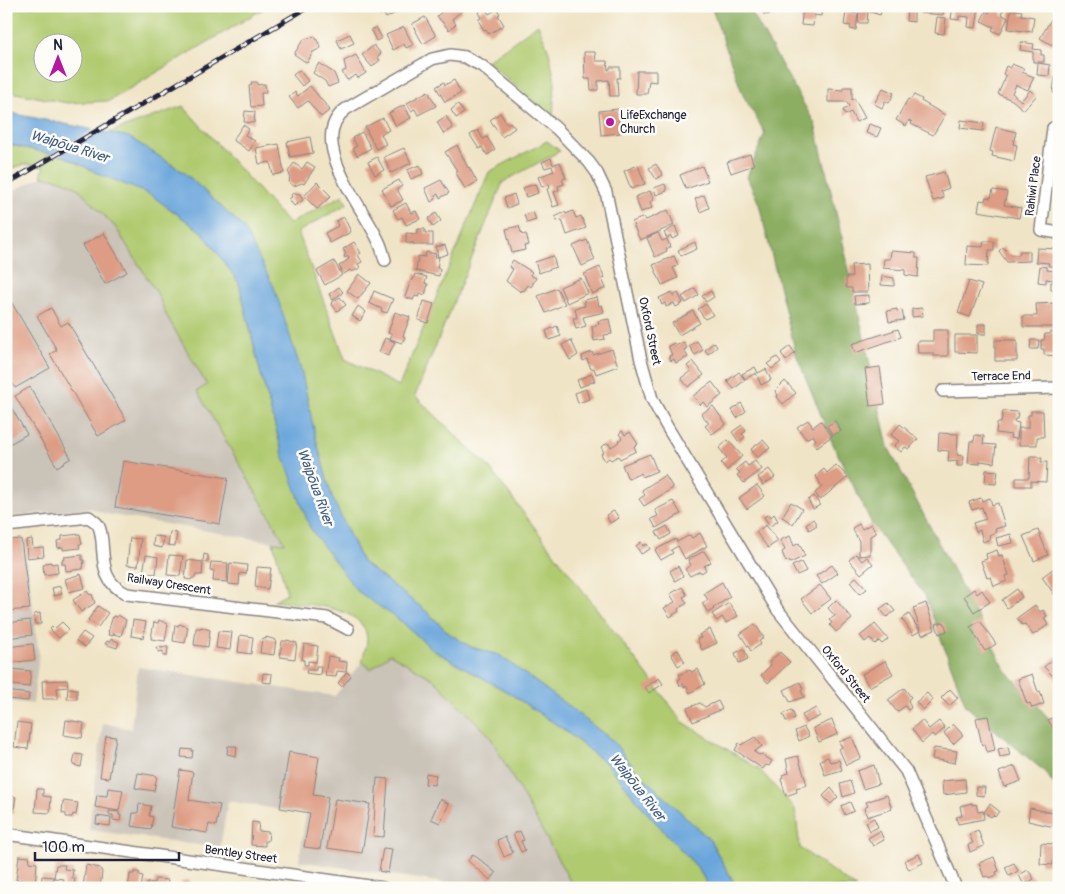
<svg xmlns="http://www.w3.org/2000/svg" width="1065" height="894" viewBox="0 0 1065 894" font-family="Pangolin,sans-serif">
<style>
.industrial{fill:#cac3b8}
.green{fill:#b0ca70;stroke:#697656;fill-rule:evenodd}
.forest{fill:#8cae62;stroke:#57684e}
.water{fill:#6aa6db;stroke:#46648b}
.pier{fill:#f0e4c6}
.building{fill:#dd9c83}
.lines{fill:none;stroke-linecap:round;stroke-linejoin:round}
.minor-casing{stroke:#898380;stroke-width:14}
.minor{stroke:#fff;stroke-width:11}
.rail-casing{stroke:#22223b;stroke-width:5}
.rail{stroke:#fdfcf7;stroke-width:3;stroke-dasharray:9;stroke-linecap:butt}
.poi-dot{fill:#b5179e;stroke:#fdfcf7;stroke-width:2}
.labels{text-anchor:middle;stroke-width:5;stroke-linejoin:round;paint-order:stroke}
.poi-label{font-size:12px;fill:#22223b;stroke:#fdfcf7;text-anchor:start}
.street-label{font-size:12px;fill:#22223b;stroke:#fdfcf7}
.water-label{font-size:14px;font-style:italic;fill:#425d83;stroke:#fdfcf7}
</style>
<rect width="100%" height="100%" fill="#fdfcf7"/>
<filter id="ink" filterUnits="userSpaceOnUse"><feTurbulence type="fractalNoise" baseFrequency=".02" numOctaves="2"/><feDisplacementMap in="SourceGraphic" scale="10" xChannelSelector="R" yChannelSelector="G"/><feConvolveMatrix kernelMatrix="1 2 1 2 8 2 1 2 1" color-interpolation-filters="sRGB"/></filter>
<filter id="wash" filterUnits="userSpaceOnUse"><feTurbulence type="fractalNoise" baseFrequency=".0096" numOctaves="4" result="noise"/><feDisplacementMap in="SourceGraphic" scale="20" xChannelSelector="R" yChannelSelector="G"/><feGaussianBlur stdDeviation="1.12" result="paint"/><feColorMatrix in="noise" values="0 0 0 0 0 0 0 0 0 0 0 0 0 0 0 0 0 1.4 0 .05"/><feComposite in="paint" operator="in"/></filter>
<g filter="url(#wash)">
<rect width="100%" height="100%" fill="#f0e4c6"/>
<!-- industrial -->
<path class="industrial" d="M42,177h13l14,6 11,6 36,39 42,67 8,20 41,70 -10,6 88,153 -179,-30 -14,-6 -86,9v-323z
M24,539l15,116 -6,49 -27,-3v-160z
M390,654l43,25 56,56 85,153h-96l-179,-27 7,-47 -78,-13 -8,47 -131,-18 14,-107 28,6 7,-62 197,29 27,-34 9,6z"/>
<!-- green -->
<path class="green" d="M6,6h262l-159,95 -42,2 -61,-12zM72,42v30h-30v-30z
M538,24l11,28 6,30 -2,36 -66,-57z
M183,106l106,118 54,-29 4,9 -49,28 47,127 54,27 90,-214 58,-31 13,10 -57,31 -88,214 72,69 196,257 76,47 36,40 5,39 56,40h-119l-27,-48 -76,-72 -21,-27 -50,-39 -64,-47 -28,-8 -21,-13 -25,-24 -63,-48 -30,-64 -16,-59 -73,-212 -58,-54 -56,-36 -21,-4z
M6,144l60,13 31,16 54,22 52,38 36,50 21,88 23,84 119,167 31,28 76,43 54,36 46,37 39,48 49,53 13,21h-136l-85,-153 -56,-56 -43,-25 -19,15 -9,-7c1,-7 5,-16 5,-23 -1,-35 -68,-35 -94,-38l14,-8 -14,-51 12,1 -88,-152 10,-6 -41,-70 -8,-20 -42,-67 -36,-38 -11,-7 -14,-5 -13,-1 -1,-5 3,-5 -18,-3 -20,6z"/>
<!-- forest -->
<path class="forest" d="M711,6h37l67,118 27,114 46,209 117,222 54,61v61l-15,-20 -78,-65 -41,-110 -53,-72 -40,-82 -36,-88 -37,-150 -12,-27 18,-44 -22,-38z"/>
<!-- water -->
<path class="water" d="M6,112l123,25 56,36 58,54 31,60 28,86 14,66 16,58 30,65 63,48 25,24 21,13 28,8 64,47 50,39 21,27 76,72 27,48h-27l-13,-21 -49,-53 -39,-48 -46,-37 -54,-36 -76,-43 -31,-28 -45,-31 -47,-63 -27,-73 -23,-84 -21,-88 -36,-50 -52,-38 -54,-22 -31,-16 -60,-13z"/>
<!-- pier -->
<path class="pier" d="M97,128l6,2 -48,27 -6,-1z"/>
<g id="blocks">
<!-- building -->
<path class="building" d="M386,6h10l3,5 -13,7 -3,-5 -3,2 -3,-5z
M448,6h9l5,5 -10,8 4,5 -7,6 -12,-14z
M763,6h13l1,7 -13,2z
M803,6h19l-1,10 -7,-1 -1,11 -12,-1z
M869,6h14l-3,9 -12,-4z
M921,6h23l-1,9 -23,-2z
M953,6h26l-3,22 -8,-1 1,-10 -10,-1v4l-8,-1z
M992,6l13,1 -4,7 7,4 -8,16 -8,-4 2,-3 -13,-6 5,-10 3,2z
M485,8l4,6 8,-5 3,5 -2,1 6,10 -15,9 -3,-5 -2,1 -6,-10 3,-2 -3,-6z
M1011,9l11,2 -1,4 13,2 -2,15 -24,-3z
M907,10h7v12l-8,-1z
M859,11l9,1 -1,11h-9z
M846,12l12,2 -2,16 -6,-1 1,-3 -7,-1z
M425,17l11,19 -13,8 -11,-20z
M937,17l9,1 -2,16 -9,-1z
M1052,18l7,4v13l-7,10 -12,-7z
M376,27l6,11 -6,3 -5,-11z
M404,27l9,18 -7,3 -2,-4 -11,6 -7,-15z
M350,34l4,9 -13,6 -4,-9z
M315,36l6,12 -8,4 -6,11 -13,-9 9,-14z
M1021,42l13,2 -1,5 8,1v5h3v7h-11v-10l-13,-2z
M374,45l7,9 -4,3 3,3 -8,7 -10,-12z
M584,52h11l1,9h11l1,9 2,-1v-2h10v11h-3l1,18h-8l-1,-16 -11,1v9h-7l-1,-11h-5z
M356,55l10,18 -8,5 -2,-3 -9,5 -5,-8 4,-2 -2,-9z
M319,63l15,10 4,10 -10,4 -3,-6 -12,-8z
M1038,63l12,2 -1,11 -12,-1z
M1012,64l12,5 -2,3 12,5 -6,13 -12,-5 -4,8 9,8 9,-11 6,6 -12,14 -12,-10 -14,-6 8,-18 -3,-2 3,-8 4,2z
M299,70l9,11 -6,5 -9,-11z
M637,71h19v11l-7,-1 -2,13h-11z
M1055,77h4v17l-6,-1z
M454,80l7,13 -16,9 -9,-15 8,-5 1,3z
M251,82h6v3l8,-1 1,9h-5l1,13 -11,1 -2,-21 3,-1z
M310,86l20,24 -9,7 -13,-16 -10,7 -9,-11 6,-5 3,4z
M843,87h9v13l2,-2 11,20 -9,4 -5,-10 -6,3 -2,-5 6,-3 -2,-5h-19v-13l15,1z
M883,88l11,5 -5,10 -4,-2 -3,7 -8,-4z
M428,91l8,15 -18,9 -3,-6 -4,2 -4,-8z
M914,95l8,4 -1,2 24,14 -12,20 -22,-11 1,-2 -3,-2 -3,6 -10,-6 12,-21 2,1z
M458,104l6,9 -8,5 -5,-8z
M404,105l7,13 -15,8 -7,-13z
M618,109l2,24 -19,2 -2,-24z
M245,111l10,1 -1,11 -10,-1z
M500,113l7,11 3,-2 5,6 -13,9 -12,-17z
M446,116l7,12 -9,6 -7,-12z
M383,118l6,12 -8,4 5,10 -10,5 -11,-22z
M961,120l23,3 -1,8 -23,-3z
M869,124l12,4 -4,9 -11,-4z
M243,125l6,4 -4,6 10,6 -6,10 -16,-11z
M996,127l20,5 -3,12 4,1 -3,16 -22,-5 1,-4 -3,-1z
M478,130l5,9 4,-2 8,13 -8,5 -5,-8 -3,2 -9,-14z
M362,132l9,16 -14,8 -4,-8 4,-2 -5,-8z
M310,137l3,16 -23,4 -3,-15z
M279,144l5,29 -11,2 -3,-13 -11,2 -3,-16z
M457,145l11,23 1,-1 8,15 -12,7 -9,-16 2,-1 -13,-20z
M404,148l7,15 -20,10 -7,-16z
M750,154l4,11 -23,8 -4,-11z
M377,157l7,13 -9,5 -7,-13z
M551,158l2,7 7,-3 6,16 -4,1 2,5 -6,2 1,4 -5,2 5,13 -6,2 -6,-18 3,-1 -1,-4 -7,3 -4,-10 16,-6 -2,-5 -7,2 -3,-6z
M307,162l8,5 -11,17 -2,-1 -8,3 -5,-3 1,-8 -2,-3 6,-9 8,6z
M656,164l7,11 -7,4 -7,-11z
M420,165l3,9 -12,5 -4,-9z
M638,165l7,19 -14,5 -7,-18z
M702,166l6,15 -22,8 -6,-14z
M944,172l5,16 -8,3 3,7 -11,3 -8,-24z
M399,180l3,6 -5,3 6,11 -12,6 -9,-17z
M441,180l8,13 -9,5 -2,-4 -3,2 1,3 -5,3 -6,-14z
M317,182l14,14 -14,13 -13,-13z
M535,184l3,9 -12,4 -3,-9z
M665,184l2,7 -11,4 -2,-7z
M993,190l14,2 -3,13 17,3 -2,10 -41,-7 2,-11 5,1 1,-4 5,1z
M650,191l4,9 -4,2 2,6 -11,4 -6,-15z
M294,192l2,3 3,-2 4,7 -9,6 -5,-7 3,-2 -1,-2z
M514,194l3,10 -10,4 -3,-10z
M704,195l5,13 -9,4 -5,-13z
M406,203l5,10 5,-2 4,8 -14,6 -4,-8 -4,2 -5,-9z
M668,210l6,15 -34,15 -8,-18 12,-5 2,3z
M573,211l3,7 5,-2 5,12 -19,7 -5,-15 -5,1 -2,-4 10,-5 1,2z
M533,212l3,8 -9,3 -3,-8z
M436,213l5,8 -8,6 -5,-8z
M344,217l7,15 -21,11 -5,-10 13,-7 -2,-5z
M519,226l3,9 4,-1 3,11 -5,1 1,4 -13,3 -6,-24z
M675,226l4,10 -7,3 -1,-3 -4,2 -3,-5z
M418,229h7v4h8v12h-19v-2h-8v-10l12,1z
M104,233l23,39 -22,12 -22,-39z
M658,233l4,8 5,-2 3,8 -4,2 1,2 -12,6 -8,-19z
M587,240l8,20 -13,6 -9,-20z
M984,241h10v9h-5l-1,16 -22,-1 1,-19 16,1z
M354,242l7,11 -3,2 4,7 -4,2 2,4 -8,4 -2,-2 -6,4 -5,-8 10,-7 -1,-3 -3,2 -1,-3 2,-1 -3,-5z
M695,242l2,7 -16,7 -3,-6z
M445,245l3,9 -10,3 -2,-10z
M1003,247l8,8h8l1,-4h10v10l-23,1 -8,-11z
M1037,248l22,1v15h-5v2h-6l1,-3 -13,-1z
M891,251l25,2v5h3l-1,19 -13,-2v-5l-22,-2 1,-9h6z
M426,252l10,2 -1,3h4l-2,11 3,1 -1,7 -23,-5 2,-15 7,1z
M553,256l3,11 -17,6 -4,-11z
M674,256l4,9 -5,3 5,10 -16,7 -9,-20z
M513,260l19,12 -2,3 6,3 -5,9 -3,-2 -4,6 -2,-1 -1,2 -15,-11 7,-12 -4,-2z
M334,261l8,14 -17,10 -8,-14z
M867,264l1,28h-16v-4h-6v-11h6l-1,-12z
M1040,266l7,1v3l7,1v9l-8,-1v4l-8,-1z
M600,267l5,11 -3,1 4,9 -14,6 -8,-20z
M359,274l12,9 -13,16 -11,-8z
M415,274l12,3 -2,6 3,1 -3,11 -5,-2 -1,4 -4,-1 -2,4 -8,-3 6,-17h2z
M882,276l12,2v8l-13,-1z
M581,278l7,15 -21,10 -7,-16z
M969,281l13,4 -12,32 -12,-4z
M1051,282h8v14h-5v-6h-3z
M339,287l4,5 -10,8 -4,-6z
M557,288l8,16 -19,9 -8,-17z
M695,288l4,7 -13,8 -4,-6z
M374,291l19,8 -6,14 -6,-2 1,-2 -13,-6z
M711,291l3,6 -8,5 -4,-6z
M672,292l1,4 5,-3 5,10 -7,4 -2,-4 -8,4 -1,-4 -3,2 -3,-7z
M6,293l44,75 -35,20 -9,-16z
M869,295v8l-14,1 -1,-8z
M340,297l6,8 -9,6 -6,-8z
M597,297l2,9 3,-1 2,7 -21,5 3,9 -10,3 -3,-11h4l-2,-10 10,-2 -1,-6z
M424,301l10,3 -6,19 -10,-3z
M1056,303v9h3v6h-3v9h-33v-11h14l-1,-12z
M706,304l7,11 -8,4 -7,-10z
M358,306l8,6 -6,9 -8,-5z
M51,308l10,18 7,-4 58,98 -28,16 -48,-82 7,-4 -20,-34z
M922,308l1,8 -11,1v-8z
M897,309v2l5,-1 2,10 -15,2 -2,-11z
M693,311l7,12 -21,12 -7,-12z
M395,312l15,5 -7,19 2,1 -3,6 -12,-4 2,-5 -4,-1z
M609,319l3,15 -8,1 1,4 -11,2 -2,-15 7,-2 -1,-3z
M978,324h8v10h-8z
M557,326l4,10 -12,4 -3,-9z
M898,329l3,8 -46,16 -3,-9z
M933,330h15v26h-15v-3h-15l-1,-12h16z
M1050,332h8l1,3v21l-15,-1v-6h-3v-9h3l1,-6h5z
M955,335h22v18l-22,-1z
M385,338l10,4 -7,14 -9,-4z
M571,340l7,15 -8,5 -8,-15z
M995,340h22v21h-22z
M1031,340h8l-1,9h-8z
M697,341l6,9 -8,5 -6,-9z
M684,342l3,6 -3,2 4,7 -12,6 -2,-4 -3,2 -2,-5 3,-1 -4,-9 6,-3 1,3z
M714,342l3,5 -9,7 -3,-4z
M790,346l5,7 -9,8 -5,-8z
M612,349l6,17 -22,8 -2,-6 -3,1 -4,-10 -4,2 -1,-5 10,-4 1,3z
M777,357l4,5 -9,7 -5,-5z
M693,361l11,14 -16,12 -7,-9 10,-7 -4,-5z
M755,367l3,6 8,-4 5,11 -10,5 -5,-12 -11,6 -3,-5z
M880,367l5,37 -15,2 -5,-37z
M739,372l6,8 -11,9 -7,-8z
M592,374l3,7 -15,6 -3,-7z
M785,381l11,12 -13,11 -6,-7 1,-2 -3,-4z
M712,382l10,13 -15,12 -4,-5 -3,3 -7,-9z
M30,387l41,71 -14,9 -42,-71z
M586,389l3,10 -11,4 -3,-10z
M6,399l21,35 -21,12z
M741,403l5,8 -9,7 -5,-8z
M713,406l13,18 -14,10 -7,-8 4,-3 -8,-9z
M1003,411l15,1 -1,7h-2l-1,3 5,1 -2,16 -7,-1 1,-3 -15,-2 1,-10h4z
M1031,411h12l1,26h-7v8h-18v-17h9v-13h3z
M808,420l5,7 8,-6 11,15 -15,11 -4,-5 3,-2 -3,-5 -7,4 -9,-12z
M835,421l6,10 -8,4 -6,-9z
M900,424l18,15 -9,10 -4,-2 -4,5 -7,-6 5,-5 -8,-6z
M742,425l4,6 -4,3 3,3 -6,5 -7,-10z
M622,431l3,4 5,-3 8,12 -4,2 2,5 -16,8 -2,-3 -7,4 -2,-2 -4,3 -4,-7 3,-2 -3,-5 7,-4 3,4 8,-5 -1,-1 4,-3 -3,-4z
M939,433l19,1 -1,21 7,1 -1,10h-6v-5l-9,1 1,-11 -11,-1z
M975,435l9,1 -1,8 13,1 -2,18 -14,-2v3l-12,-1 2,-22h4z
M728,440l14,16 -15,14 -6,-7 6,-5 -8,-10z
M763,440l7,8 -13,10 -6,-9z
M650,454l7,17 -15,6 -1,-4 -13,6 -6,-14z
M1030,456h8v2h4l-1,4h6l-1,20 -15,-1v5h-15v-8h13z
M123,461l105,17 -8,46 -105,-17z
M755,461l7,8 -18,14 -7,-8 3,-2 -4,-4 9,-7 3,4z
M836,465l12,12 -28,23 -5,-7 7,-6 -6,-11 8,-7 3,4z
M769,469l6,8 -12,8 -5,-8z
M986,470l12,1 -2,13 -11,-1z
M665,475l8,13 -29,18 -5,-7 6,-4 -3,-5z
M757,485l8,11 -18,13 -8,-11z
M814,496l6,9 -7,4 -5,-9z
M981,498l1,3 8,-3 2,7 6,-2 7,23 -10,3 1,3 -7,3 1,4 -7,3 -3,-12 -4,2 -3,-9 13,-4 -4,-12 -10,3 -3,-8z
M673,501l8,13 -25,14 -5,-9 7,-3 -3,-6z
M791,502l11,7 -9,15 -11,-7z
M614,511l5,7 -9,5 -4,-8z
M769,514l2,3 3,-3 4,7 -8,5 -6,-9z
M813,519l4,6 -8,5 -3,-6z
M859,524l3,5 9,-5 5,9 -6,3v19l-11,1v-15l-7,-13z
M766,525l12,16 -10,7 -12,-16z
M667,526l4,8 -10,6 -5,-8z
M1038,530l10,25 -14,6 -11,-25z
M170,532l7,1 -2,13 -7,-1z
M700,533l7,13 -22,13 -7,-13 -7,4 2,3 -12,7 -6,-10 21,-11 1,3 13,-7 2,3z
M80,534l2,10h-3l1,4 -17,2v-3l-5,1 -1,-7 5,-1v-4z
M1011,534l2,9 -15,3 -2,-8z
M154,536l10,1 -2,11 -9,-2z
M790,536l4,10 5,-3 6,13 -15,7 -1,-3 -3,2 -4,-10 3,-2 -5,-10z
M130,538l11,1 -3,27 -11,-1z
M21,539l9,70 -24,2v-71z
M32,539l1,9 10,-1 1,9 -17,2 -1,-18z
M641,542l2,4 4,-2 3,5 -9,5 -5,-8z
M997,550l2,6 3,-1 7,20 -3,1 1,5 -13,5 -3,-9 -4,1 -6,-17 6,-2 -1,-5z
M704,551l7,11 -7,4 2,4 -5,3 -1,-2 -10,5 -5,-7 6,-4 -3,-5z
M204,554l4,1v7h-5l-1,13h-7v3h-3l-1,2 -6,-1 2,-19 16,2z
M856,554l6,7 5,-4 6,7 -12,10 -12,-14z
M82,555v5h2l-1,9 -17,2 -1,-7h-3v-4l3,-1 -1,-2z
M146,555l12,2 -2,17 -13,-1z
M169,555l14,1 -3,20 -13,-1z
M51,562v2l6,-1 1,10 -14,2 -1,-10h2v-2z
M211,562l17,1 -1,19 -14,-1 1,-10h-4z
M801,562l5,9 -9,4 -5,-9z
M230,563l17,2 -1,9 -6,-1 -1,12 -11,-1z
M832,565l6,8 -16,11 -6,-8z
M678,566l5,10 -8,5 -5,-10z
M257,567l14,1 -3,21 -13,-2z
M1054,568l5,6v21l-3,2 -14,-20z
M81,574l4,14 -16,4 -4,-13z
M856,577l11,12 -7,5 -10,-12z
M722,582l8,15 -17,11 1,1 -6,4 -6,-10 6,-3 -4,-7z
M820,585l11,14 -19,14 -11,-14z
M60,586l2,8 -8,2 -2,-8z
M682,587l5,8 -4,2 4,6 -9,6 1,2 -9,6 -6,-9 11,-6 -5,-8z
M974,589l3,5 5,-4 8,12 -16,10 -10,-16z
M1017,589l5,8 -15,11 -5,-8z
M87,591l3,4 2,-1 3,9 -14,9 -8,-12z
M836,600l16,19 -16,13 -6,-7 2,-2 -3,-3 6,-4 -7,-8z
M729,603l9,13 -12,7 -4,-6 -5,4 -5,-7z
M888,603l7,8 -8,6 -7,-8z
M926,603l9,27 -13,5 -9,-27z
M1035,605l5,7 3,-2 4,6 -3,2 4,7 -15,10 -8,-11 -3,1 -5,-7z
M98,606l10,7 -10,14 -10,-7z
M40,613l1,11h-6l-1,-10z
M909,614l11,17 -7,4 -11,-16z
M118,615l8,5 -5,16 -8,-2v2l-5,-1 1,-3h-1l5,-16 4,1z
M30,620l2,15 -26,3v-15z
M133,620l13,2 -3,16 -12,-2z
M159,620l9,4 -3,17 -14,-2 3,-17 4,1z
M980,621l16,23 -11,7 -15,-24z
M62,622l7,7 -10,9 -9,-9 3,-3 2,2z
M944,622l3,9 -8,3 -3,-10z
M179,624l9,3 -3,16 -12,-2 2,-16 3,1z
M755,624l9,14 -5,3 2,3 -10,7 -11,-17z
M875,624l13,15 -6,5 -3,-3 -4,3 -5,-6 -5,4 -5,-6z
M201,627l9,3 -2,17 -14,-2 2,-17h5z
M710,629l7,14 -15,7 -5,-11 4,-1 -2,-3z
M218,631l14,1 -2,18 -14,-2z
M83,632l9,6 -7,9 -9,-6z
M240,635l13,2 -2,17 -13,-2z
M266,637l10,3 -2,15 -14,-2 2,-15 4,1z
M111,639l8,3 -2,6 -12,-4 2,-3 3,1z
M287,640l10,3 -2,16 -15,-2 2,-16h5z
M33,644l2,16 -29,3v-16z
M304,644l14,2 -2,16 -8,-1v4h-4v-5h-2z
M156,647l7,1 1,-1h4l-1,9h-4v-5l-5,1z
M744,649l4,10 -9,4 -4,-10z
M678,650l7,12 -7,4 -7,-12z
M780,652l10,10 -22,21 -7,-8 10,-10 -2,-3z
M1059,654v28l-15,-15z
M328,656l11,2 -1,3 9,1 -1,10 -9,-1 -1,6 -11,-1z
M885,661l8,13 -24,13 -7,-13z
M316,666h5l-1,9 -14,-2 1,-3h9z
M11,669l20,2 -2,16 -23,-3v-12l5,1z
M698,669l7,15 -15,9 -3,-7 -3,1 -1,-3 -3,2 -2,-6 3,-2 -2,-3 11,-5 1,2z
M347,672l4,4 -9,11 -4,-4z
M263,673l9,1 -1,9 -9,-1z
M1032,674l6,18 2,-1 4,13 -12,4 -2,-5 -3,1 -9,-25z
M659,678l4,6 -14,9 -4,-6z
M67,680l1,7 -11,1 1,11h-15l-1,-18z
M800,682l3,7 -2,2 3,6 -14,5 -6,-12z
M68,688l9,1v10h-10z
M904,688l7,9 -3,3 3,8 -3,2 -3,-4 -8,6 -9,-12z
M950,689l8,9 -9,8 -8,-8z
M6,691l23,3 -1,7 -22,-2z
M927,693l6,7 -10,10 -7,-8z
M718,701l4,8 -29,13 -6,-14 13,-5 5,4z
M816,708l4,8 -14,7 -4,-8z
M1059,708v25l-4,-7 -2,2 -5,-8 8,-4 -2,-4z
M792,710l3,8 -9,3 -3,-7z
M988,716l7,34 -8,2 -2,-8 -3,1 -6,-27z
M66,720l18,3 -2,15 -18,-3z
M832,720l6,14 -19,8 -6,-14z
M922,720l7,9 10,-8 6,7 -10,9 -3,-3 -10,9 -10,-14z
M17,722l14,2 -3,25 -14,-2z
M953,724l10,11 -10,9 -9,-11z
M804,727l5,9 -10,5 -4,-10z
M106,736l10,1 -7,41 -9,-1z
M755,737l7,9 -8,6 5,3 2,-1 11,7 -3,5 -3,-1 -3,4 -28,-19 4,-7 2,2z
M852,737l9,21 -15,7 -7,-16 3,-2 -3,-5z
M228,746h9l-1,10 -9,-2z
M1008,747l2,8 -10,2 -2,-8z
M934,748l23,3 -2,12 -23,-4z
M182,749l11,1 -1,8 -11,-1z
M289,752l30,5 -6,38 15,2 -8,52 -16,-2 6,-34 -30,-5z
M75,754l8,1 -2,12 -8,-2z
M798,756l9,29 -11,3 1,4 -11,4 -5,-17 2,-1 -1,-3 7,-2 -3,-14z
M828,757l2,5 9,-2 3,10 -17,5 -5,-15z
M874,765l5,19 -16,5 -6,-18z
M1015,766l6,15 -17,6 -5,-15z
M180,770l13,2 -4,28 31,5 -4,21 -7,-2 -2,9 -36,-6z
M138,773l19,3 -3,15 -19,-3z
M426,773l10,2 -2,10 -9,-1z
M377,778l11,1 -4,58 -11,-1z
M965,779l1,13 -23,3 -1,-14z
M850,781l4,12 -11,4 -3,-13z
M976,787h9l-1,9 -8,-1z
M108,788l15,2 -4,21 -24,-4 2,-12 10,1z
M831,788l7,9 -7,7 -8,-8z
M37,789h6v7l8,1 -1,16 -15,-1z
M6,791l3,1v4l7,1 -3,17 -7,-1z
M887,795l5,14 -25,8 -3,-9 4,-2 -2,-4z
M335,799l35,5 -8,49 -35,-5z
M440,799l9,5 -9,19 -9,-4z
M63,801l15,2 -2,12 -3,-1 -1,3h-6v-3l-4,-1z
M850,802l4,9 -9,4 -4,-9z
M972,803v2l4,-1 2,8 5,-1 1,8 -26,5 -2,-7 6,-1 -2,-10z
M139,804l12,2 -2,10 4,1 -2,12 -20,-3 2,-13h5z
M990,804l9,7 -4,6 -2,-2 -2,2 -7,-5z
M1030,808l23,5 6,-1v12l-9,2 -22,-5z
M109,811l10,1v3h2l-1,6 -7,-1v-5h-4z
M97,816l14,2 -1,8 -14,-2z
M874,818l4,9 -8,4 -4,-9z
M252,822l7,1 -1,8 11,1 -1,9h-3v5l-14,-1z
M978,830l6,16 -14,6 -2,-7 5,-2 -4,-9z
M520,831l4,9 -3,1 4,9 -4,2 -8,-18z
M880,831l4,9 -11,6 -5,-8z
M505,837l8,16 -9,4 -7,-17z
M1041,843l13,1 -1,21 -13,-1z
M383,848l9,1 -4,24 -9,-2z
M473,854l23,19 -6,7 -22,-19z
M919,854l4,9 -13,6 -2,-1 -4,-7z
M19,856l11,1 -1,5 8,1 -2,22 -14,-2 1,-3h-6z
M994,857l5,14 -3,1 1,3 -8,3 -1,-2 -4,1 -5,-14z
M1014,863l4,8 -9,5 -4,-9z
M56,865h9l-1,4 9,1 -1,8h3l-1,10h-11l1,-9 -10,-1z
M86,865l14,3 2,4 -2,16 -17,-1z
M1028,870l6,9 -10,6 -5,-10z
M134,872h5v3l4,1 -2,12h-13l2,-14h4z
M42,876l12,1 -2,11h-11z
M155,879l13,1 -1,8h-20v-5h7z
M185,880l5,1 -1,2 6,1v4h-15l1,-6h3z"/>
</g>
</g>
<g filter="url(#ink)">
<use href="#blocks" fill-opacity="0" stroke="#898380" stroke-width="1"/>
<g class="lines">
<!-- minor casing -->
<g class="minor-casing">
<path id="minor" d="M1053,128l-12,102 18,3
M385,260c-2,-6 -3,-12 -6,-18 -14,-33 -75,-102 -33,-133l86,-50 18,-4 15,2 17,9 75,63 32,33 8,11 9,19 35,168 11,39 14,26 111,184 129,162 50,117
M943,391l116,-3
M6,526l83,-9c3,3 8,5 9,8 3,4 3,11 4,16 2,24 0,41 25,53l200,24 21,11
M6,834l377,54"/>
</g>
<!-- minor -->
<use href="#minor" class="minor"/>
<!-- rail casing -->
<g class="rail-casing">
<path id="rail" d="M6,184l304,-178"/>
</g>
<!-- rail -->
<use href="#rail" class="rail"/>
</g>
</g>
<!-- markers -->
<circle class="poi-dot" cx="610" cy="122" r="5"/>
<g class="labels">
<!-- poi labels -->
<g class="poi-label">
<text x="620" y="119">LifeExchange<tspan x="620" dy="14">Church</tspan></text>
</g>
<!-- street labels -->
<g class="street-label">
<text transform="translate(1033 186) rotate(-83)" y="4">Rahiwi Place</text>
<text transform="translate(650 331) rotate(78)" y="4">Oxford Street</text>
<text transform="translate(1001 376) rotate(-1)" y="4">Terrace End</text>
<text transform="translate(169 584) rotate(9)" y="4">Railway Crescent</text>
<text transform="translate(846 674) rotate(51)" y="4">Oxford Street</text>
<text transform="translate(241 854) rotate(8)" y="4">Bentley Street</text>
</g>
<!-- water labels -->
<g class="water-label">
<text transform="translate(70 146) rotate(17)" y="5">Waipōua River</text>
<text transform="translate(316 487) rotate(70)" y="5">Waipōua River</text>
<text transform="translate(638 787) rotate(52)" y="5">Waipōua River</text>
</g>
</g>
<!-- margin -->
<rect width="1065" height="894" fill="none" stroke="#fdfcf7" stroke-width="25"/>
<!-- north arrow -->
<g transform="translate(58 58)"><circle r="24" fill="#fdfcf7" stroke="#a5a5ac"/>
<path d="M0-4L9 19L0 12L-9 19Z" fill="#b5179e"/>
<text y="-8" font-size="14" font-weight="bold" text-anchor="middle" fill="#22223b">N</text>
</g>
<!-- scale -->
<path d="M35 852v8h144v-8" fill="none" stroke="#22223b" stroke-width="2.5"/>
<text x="42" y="852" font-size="15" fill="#22223b" stroke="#fdfcf7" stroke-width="4" paint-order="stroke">100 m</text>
</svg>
